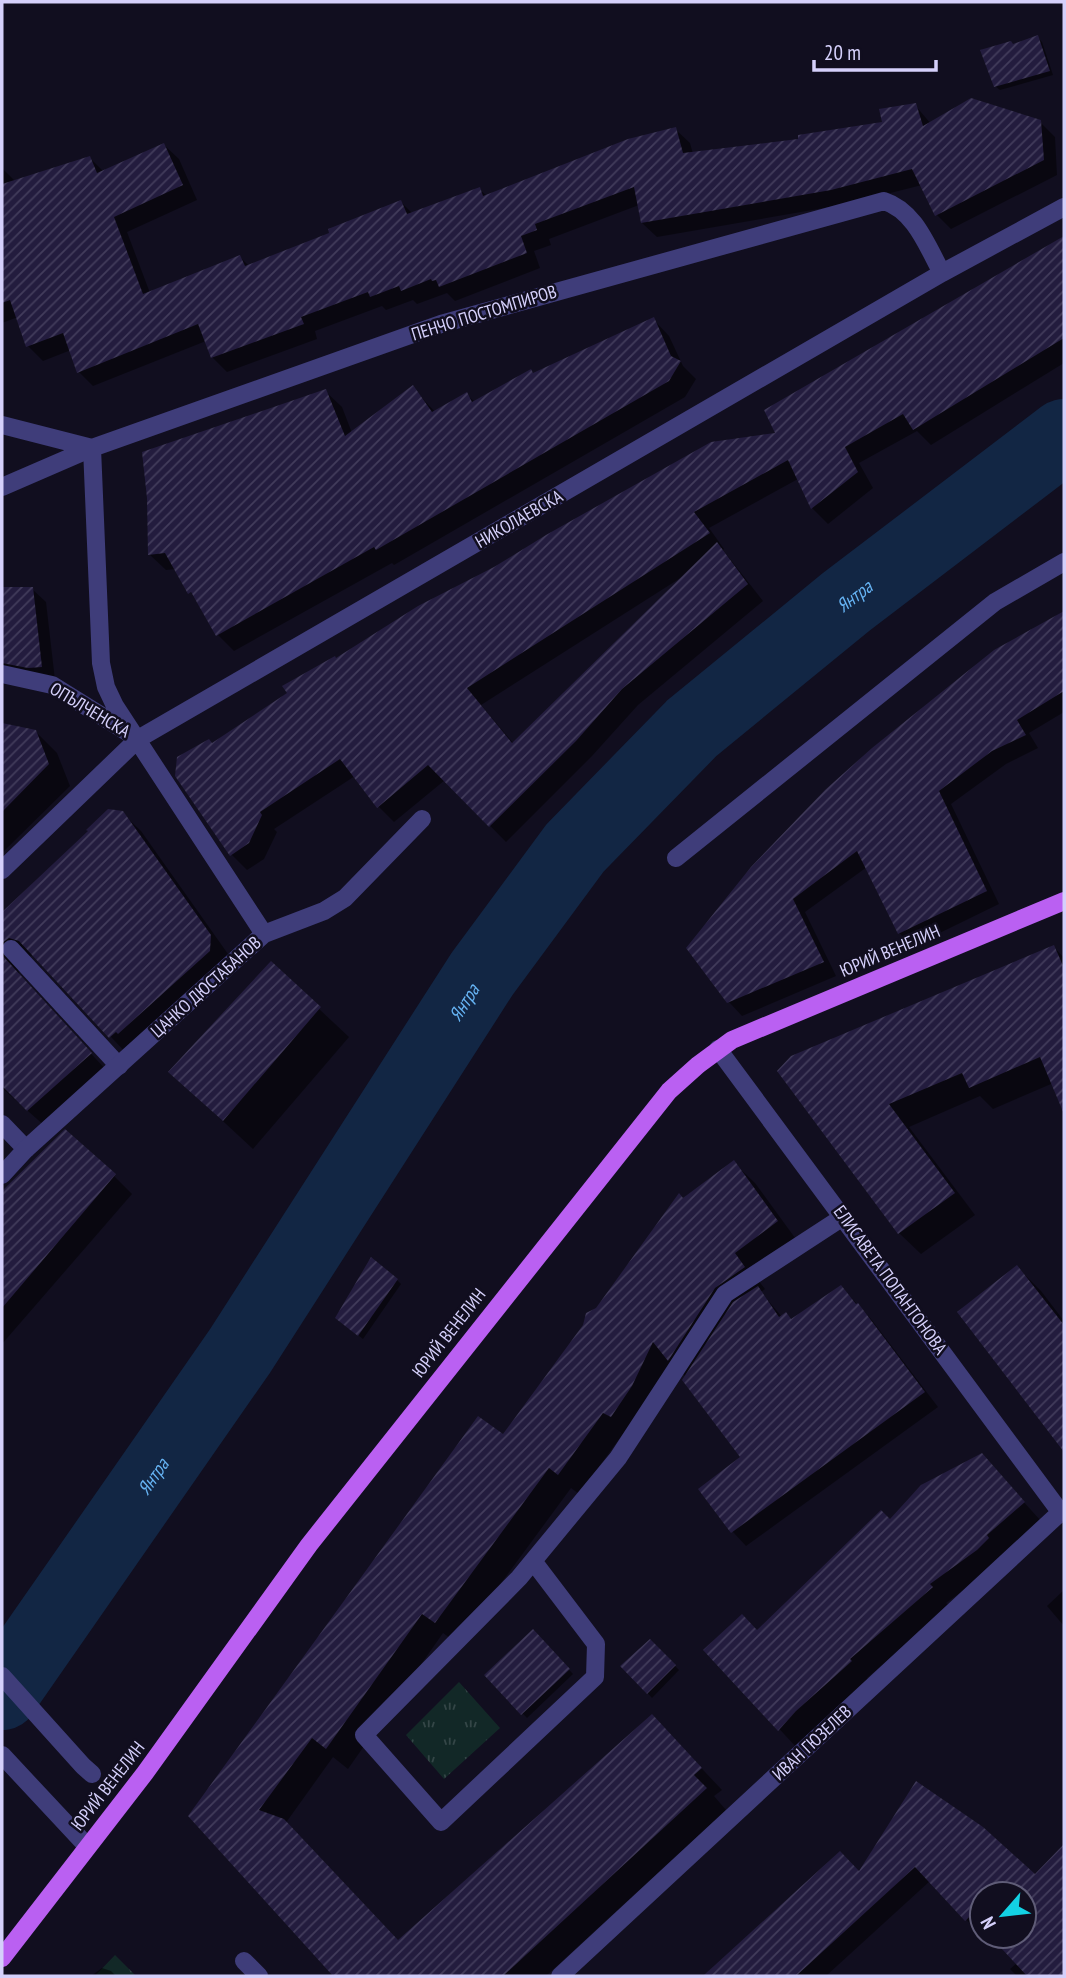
<svg xmlns="http://www.w3.org/2000/svg" width="1066" height="1978" viewBox="0 0 1066 1978" font-family="'PT Sans Narrow',sans-serif">
<style>
.park{fill:url(#park-tufts)}
.shadow{fill:#0007;fill-rule:evenodd}
.lines{fill:none;stroke-linecap:round;stroke-linejoin:round}
.river{stroke:#122644;stroke-width:74}
.building{fill:url(#building-hatch)}
.service{stroke:#3f3d7a;stroke-width:18}
.pedestrian{stroke:#3f3d7a;stroke-width:18}
.minor{stroke:#3f3d7a;stroke-width:18}
.primary{stroke:#ba60f2;stroke-width:18}
.labels{text-anchor:middle;stroke-width:5;stroke-linejoin:round;paint-order:stroke}
.street-label{font-size:18px;fill:#d5d0fb;stroke:#110e1f}
.water-label{font-size:19px;font-style:italic;fill:#66b3f3;stroke:#110e1f}
</style>
<defs>
<pattern id="park-tufts" width="24" height="20" patternUnits="userSpaceOnUse" patternTransform="scale(1.75)"><rect width="24" height="20" fill="#122827"/><path d="M3 7l-1-3M5 7V3M7 7l1-3M15 17l-1-3M17 17v-4M19 17l1-3" fill="none" stroke="#344647"/></pattern>
<pattern id="building-hatch" width="6" height="6" patternUnits="userSpaceOnUse" patternTransform="scale(1.75)"><rect width="6" height="6" fill="#231c3e"/><path d="M-1 1l2-2M0 6l6-6M5 7l2-2" fill="none" stroke="#423c5b"/></pattern>
</defs>
<rect width="100%" height="100%" fill="#110e1f"/>
<!-- park -->
<path class="park" d="M459,1682l41,46 -56,51 -38,-44z
M115,1955l21,21h-41z"/>
<!-- shadow -->
<path class="shadow" d="M1037,37l5,5 11,33 -53,15 -5,-4 18,-40z
M915,105l16,19 109,-2 15,15 2,38 -106,54 -14,-14 -15,-30 -75,19 -190,33 -15,-14 -3,-18 -90,34 2,6 -17,6 6,17 -85,33 -8,-8 -30,11 -4,-4 -27,10 -4,-4 -67,25 2,8 -90,33 -15,-15 -6,-16 -113,45 -14,-14 -8,-22 -28,11 -15,-15 -10,-29 -16,6 1,-154 12,12 75,-23 13,13 61,-26 15,14 18,41 -70,32 23,61 90,-36 9,9 83,-32 69,-32 12,12 66,-25 8,7 188,-67 15,14 3,11 107,-14 84,-17z
M1064,237v126l-133,82 -14,-14 -58,32 14,25 -45,36 -16,-16 -14,-29 -89,49 15,21 -1,1 40,51 -125,104 -46,51 -86,86 -61,-62 -51,42 -16,-16 -23,-30 -81,53 3,3 -13,27 -17,11 -16,-16 -19,-110 125,-84 440,-226 -11,-23zM682,577l-168,167 -33,-39z
M653,319l16,17 14,30 13,13 -11,18 -291,168 -2,-2 -158,88 -16,-16 -42,-66 -10,1 -17,-16 176,-163 17,16 10,26 60,-46 23,25 32,-17 8,7z
M14,589h18l14,13 9,78 -42,-4 -11,9v-94z
M1064,611v101l-35,21 9,15 -32,16 -55,40 48,100 -86,42 -14,-13 -32,-66 -62,45 31,64 -94,40 -13,-14 -40,-54 306,-296z
M2,725l33,6 22,22 13,33 -68,67z
M122,813l19,18 87,123 -1,16 -99,85 -92,-98 -3,-2 -11,3 -5,7 3,12 88,95 -62,55 -44,-39v-173l88,-83z
M1054,947l10,11v129l-6,-6 -65,28 -13,-13 -71,31 66,88 -54,39 -22,-21 -120,-162z
M271,964l78,73 -96,112 -83,-77z
M734,1163l21,20 43,59 -44,33 11,14 -4,3 21,25 10,3 49,-33 30,32 67,88 -192,139 -13,-14 -33,-42 42,-33 -56,-80 -12,-13 -95,130 -8,-6 -114,155 -14,-10 -95,136 -15,-12 -48,67 114,118 273,-205 50,53 -8,6 12,14 -180,166h-210l-146,-160 313,-379 94,-128 87,-110z
M114,1176l18,18 -130,150v-145l18,-21z
M1017,1267l24,24 23,30v124l-12,-12z
M397,1280l4,4 -38,55 -22,-17z
M981,1455l60,66 -46,46 -49,36 4,3 -83,72 1,1 -71,69 -91,-98 52,-18z
M1064,1590v36l-17,-20z
M533,1631l40,43 -46,44 -41,-43z
M650,1641l29,29 -27,28 -29,-32z
M917,1783l118,93 21,-22 8,8v114h-47l-7,-7 7,-6 -25,-27h32v-42h-42v38l-2,2 -50,-53 -104,95h-122l136,-123 20,20z
M102,1968l9,3 5,5h-25z"/>
<g class="lines">
<!-- river -->
<path class="river" id="s1" d="M2,1693l238,-342 242,-377 93,-126 117,-120 154,-126 218,-166"/>
</g>
<!-- building -->
<path class="building" d="M1038,35l12,36 -56,16 -14,-37 31,-9 2,3z
M971,98l70,22 3,40 -109,56 -23,-47 -81,21 -190,33 -7,-36 -99,37 2,6 -16,6 6,17 -88,34 -3,-7 -4,1 -1,-2 -30,12 -2,-5 -29,11 -2,-5 -67,25 3,7 -93,34 -13,-34 -121,49 -14,-40 -37,14 -16,-47 -8,3v-119l88,-28 7,17 67,-30 19,42 -69,32 29,77 97,-39 5,11 84,-33 -1,-4 73,-29 6,14 73,-27 3,9 145,-57 48,-12 7,26 115,-14v-4l84,-13 -3,-13 37,-6 7,23z
M1064,236v102l-151,92 -10,-16 -58,33 13,25 -47,37 -23,-49 -94,52 16,21 -243,155 45,55 205,-201 31,42 -126,105 -46,52 -87,86 -61,-62 -51,43 -37,-49 -80,53 2,3 -13,28 -19,13 -55,-80 2,-19 32,-18 3,4 75,-50 -5,-7 53,-30 1,2 82,-52 76,-39 52,-32 165,-93 64,-9 -11,-23z
M654,317l17,39 10,5 -12,20 -293,169 -2,-3 -158,89 -25,-44 -3,2 -23,-41 -17,2 -1,-57 -5,-46 184,-63 19,47 68,-51 19,27 35,-20 5,10 59,-33 2,4z
M2,587h31l9,80 -14,1 -26,-5z
M1064,611v80l-47,29 9,15 -34,16 -53,40 48,100 -89,43 -41,-83 -64,48 31,63 -97,41 -41,-55 65,-81 74,-77 47,-42 122,-98z
M2,723l34,7 13,34 -47,48z
M108,809l15,2 88,124 -1,16 -92,83 -2,-2 -7,6 -90,-97 -10,-3 -7,5v-31l86,-81 -2,-1z
M1054,945l10,23v146l-24,-57 -71,31 -7,-15 -73,31 66,89 -57,41 -121,-163 14,-15z
M2,955l90,98 -65,58 -25,-25z
M271,961l50,46 -98,114 -55,-49z
M65,1129l51,45 -114,134v-117z
M734,1160l44,61 -43,32 10,14 -30,21 -47,73 -15,-19 -21,44 -21,31 -8,-4 -45,62 -9,-7 -114,155 -13,-9 -96,135 -14,-11 -53,72 25,9 114,121 254,-226 50,54 -8,7 13,13 -204,188h-170l-145,-160 290,-400 25,18 80,-109 3,-12 10,-5 83,-115 4,5z
M371,1257l27,22 -40,57 -23,-18z
M1017,1265l47,60v127l-107,-140z
M841,1285l15,19 2,-1 67,89 -194,141 -33,-44 42,-32 -58,-77 51,-78 25,-16 21,31 7,-5 5,7z
M982,1453l43,49 -38,33 2,3 -12,12 -47,34 3,3 -83,72 2,2 -56,50 -18,20 -75,-81 39,-36 15,16 124,-120 9,9 31,-34z
M533,1629l37,40 -49,46 -37,-40z
M650,1639l26,26 -29,29 -27,-28z
M916,1781l67,46 52,47 29,-30v132h-37l-37,-40h34v-42h-42v34l-11,-13 -6,6 -50,-54 -119,109h-93l137,-125 19,20z"/>
<g class="lines">
<!-- service -->
<path class="service" d="M676,858l319,-256 69,-40
M11,949l108,117
M2,1124l24,25
M533,1561l63,83 -1,33 -154,145 -77,-87 155,-157 14,-17 85,-103 107,-164 118,-77"/>
<!-- pedestrian -->
<path class="pedestrian" d="M2,1676l81,90 9,8
M244,1961l15,15"/>
<!-- minor -->
<path class="minor" d="M2,425l90,23 9,215 5,24 9,19 149,228
M2,487l90,-39 349,-124 443,-123c31,10 43,45 58,72
M2,674l50,11 77,48
M2,870l136,-131 804,-466 122,-66
M718,1049l343,464
M2,1175l24,-26 238,-215 60,-23 21,-13 77,-79
M2,1755l85,91
M560,1976l504,-467"/>
<!-- primary -->
<path class="primary" d="M2,1958l143,-185 164,-228 360,-454 29,-26 34,-25 332,-139"/>
</g>
<g class="labels">
<!-- street labels -->
<g class="street-label">
<text transform="translate(484 313) rotate(-17)" y="6">ПЕНЧО ПОСТОМПИРОВ</text>
<text transform="translate(519 519) rotate(-30)" y="6">НИКОЛАЕВСКА</text>
<text transform="translate(90 710) rotate(31)" y="6">ОПЪЛЧЕНСКА</text>
<text transform="translate(890 951) rotate(-23)" y="6">ЮРИЙ ВЕНЕЛИН</text>
<text transform="translate(206 987) rotate(-42)" y="6">ЦАНКО ДЮСТАБАНОВ</text>
<text transform="translate(890 1280) rotate(54)" y="6">ЕЛИСАВЕТА ПОПАНТОНОВА</text>
<text transform="translate(449 1333) rotate(-52)" y="6">ЮРИЙ ВЕНЕЛИН</text>
<text transform="translate(812 1743) rotate(-43)" y="6">ИВАН ГЮЗЕЛЕВ</text>
<text transform="translate(108 1786) rotate(-52)" y="6">ЮРИЙ ВЕНЕЛИН</text>
</g>
<!-- water labels -->
<g class="water-label">
<text dy="7" stroke="none"><textPath href="#s1" startOffset="1398">Янтра</textPath></text>
<text dy="7" stroke="none"><textPath href="#s1" startOffset="831">Янтра</textPath></text>
<text dy="7" stroke="none"><textPath href="#s1" startOffset="264">Янтра</textPath></text>
</g>
</g>
<!-- border -->
<rect width="1066" height="1978" fill="none" stroke="#d5d0fb" stroke-width="7"/>
<!-- north arrow -->
<g transform="translate(1003 1915) rotate(242)"><circle r="33" fill="#110e1f" stroke="#5f5c77" stroke-width="2"/>
<path d="M0-5L12 26L0 18L-12 26Z" fill="#13d1e4"/>
<text y="-10" font-size="19" font-weight="bold" text-anchor="middle" fill="#d5d0fb">N</text>
</g>
<!-- scale -->
<path d="M814 60v10h122v-10" fill="none" stroke="#d5d0fb" stroke-width="3.5"/>
<text x="824" y="60" font-size="21" fill="#d5d0fb" stroke="#110e1f" stroke-width="5" paint-order="stroke">20 m</text>
</svg>
